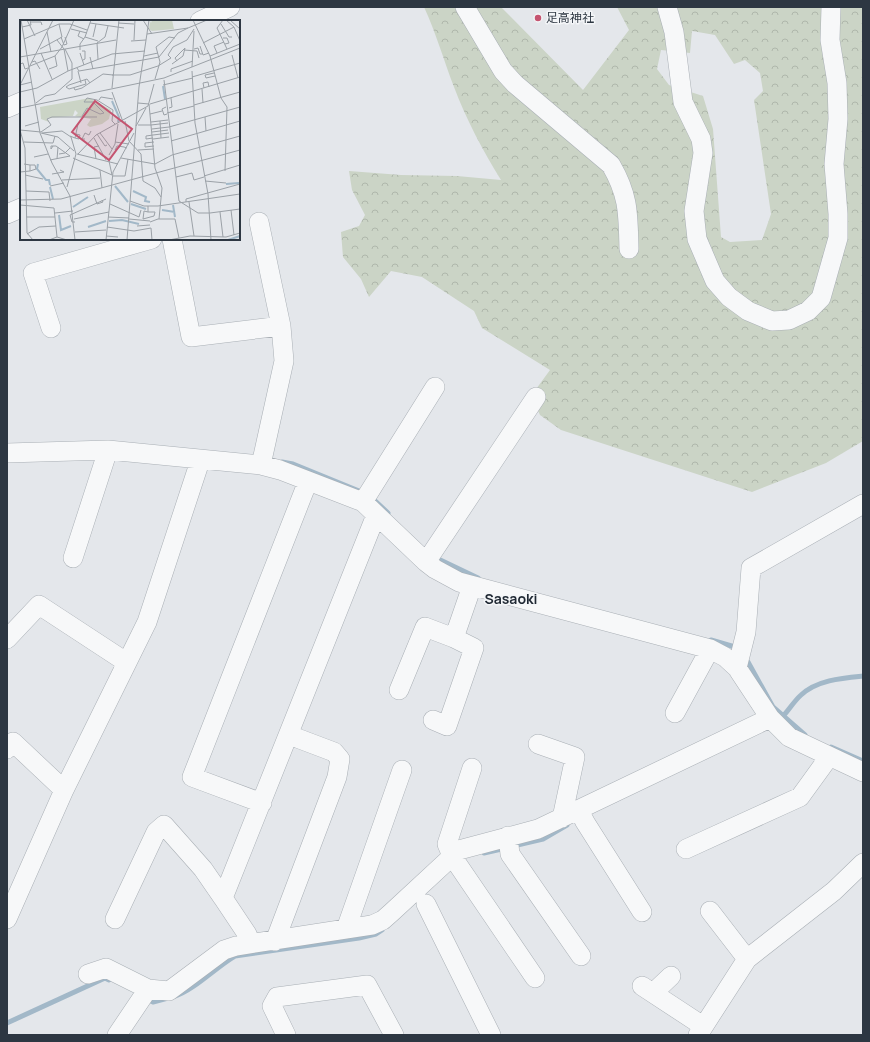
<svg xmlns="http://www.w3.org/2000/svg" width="870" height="1042" viewBox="0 0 870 1042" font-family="Manrope,'Noto Sans JP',sans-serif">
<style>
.forest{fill:url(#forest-crowns);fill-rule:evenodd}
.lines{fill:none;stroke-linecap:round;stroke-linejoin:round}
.stream{stroke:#a2b8c8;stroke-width:5}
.minor-casing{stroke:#a9afb5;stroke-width:20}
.minor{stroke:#f7f8f9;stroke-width:19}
.poi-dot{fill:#c55470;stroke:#f4f6f8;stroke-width:1.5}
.labels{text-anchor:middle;stroke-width:3;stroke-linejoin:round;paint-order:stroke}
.poi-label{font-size:12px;fill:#2d3742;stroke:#f4f6f8;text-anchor:start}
.quarter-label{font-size:14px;font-weight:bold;fill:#1f2833;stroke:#f4f6f8}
.inset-river{fill:none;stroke:#a2b8c8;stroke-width:2}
.inset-road{fill:none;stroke:#9ba1a7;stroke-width:1}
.view{fill:#c55470;fill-opacity:0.15;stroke:#c55470;stroke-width:2}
.inset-edge{fill:none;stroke:#2d3742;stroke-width:2}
</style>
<defs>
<pattern id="forest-crowns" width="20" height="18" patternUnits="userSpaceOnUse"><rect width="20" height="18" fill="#cbd4c6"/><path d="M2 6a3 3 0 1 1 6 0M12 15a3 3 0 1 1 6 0" fill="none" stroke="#afb7ab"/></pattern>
</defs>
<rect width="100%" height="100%" fill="#e4e7eb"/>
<!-- forest -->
<path class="forest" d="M424,7h77l82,83 46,-60 -12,-23h246v434l-37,22 -74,29 -191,-62 -21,-15 -9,-19 19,-26 -68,-42 -8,-17 -52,-34 -31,-6 -22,26 -8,-18 -18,-22 -2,-25 18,-6 6,-11 -13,-25 -3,-19 52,4 56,1 44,4c-18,-29 -35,-61 -47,-93 -10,-26 -18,-54 -30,-80zM692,31l23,4 19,29 11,-4 15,13 3,18 -9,9 17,114 -9,26 -32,2 -9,-5 -8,-108 -10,-33 -34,-11 -12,-16 4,-19 29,3z"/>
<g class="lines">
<!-- stream -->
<path class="stream" d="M282,462l11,2 71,29
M371,497l17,16
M434,557l44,21
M711,640l24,7
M748,662l25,45 32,28
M778,721c9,-7 14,-18 23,-26 16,-15 41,-17 62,-19
M831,747l32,14
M513,846l30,-7 24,-14
M484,853l22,-5
M175,996c19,-6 41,-29 60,-40l124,-18 17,-4 6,-4
M147,999l6,3 15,-4
M7,1023l98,-45 4,2"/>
<!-- minor casing -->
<g class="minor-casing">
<path id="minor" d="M465,7l38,64 12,13 96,81c18,31 17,49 18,84
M667,7l7,25 9,70 18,37 2,14 -9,58 3,28 18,42 14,16 19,14 24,10 17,-1 19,-9 13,-13 17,-60v-24l-4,-50 4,-45 -1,-36 -7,-43 1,-33
M200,21l30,-14
M7,108l14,-6
M7,214l14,-6
M259,222l22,104 3,35 -23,104
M172,239l19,98 90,-11
M51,328l-18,-55 119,-34
M7,453l101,-3 153,15 19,5 83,32 63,60 9,7 24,13 251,67 15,8 12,11 33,50 19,19 74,35
M363,502l72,-115
M73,558l35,-108
M426,562l110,-165
M7,639l32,-34 87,57
M737,668l9,-36 5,-64 112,-64
M399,690l26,-63 29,11 18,-52
M675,713l35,-64
M433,720l14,6 27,-78 -20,-10
M538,744l37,13 -13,61
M7,749l6,-7 51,48
M472,768l-25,76 5,12 83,122
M262,803l-70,-26 116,-296
M579,810l6,12 57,90
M508,836l2,18 71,102
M686,849l114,-52 29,-40
M426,904l65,131
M710,911l37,48
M7,919l57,-129 83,-168 53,-161
M115,919l41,-87 8,-7 39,44 20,29
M346,929l56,-159
M275,941l62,-164 3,-18 -6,-7 -45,-17
M251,943l-4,-9 -24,-36 153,-383
M88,974l18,-6 42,21 21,2 55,-41 12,-4 136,-21 11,-5 9,-8 67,-62 79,-21 232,-111
M642,986l61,40
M653,993l18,-17
M117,1035l31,-46
M286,1035l-14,-29 5,-9 90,-12 27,50
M698,1035l49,-76 87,-68 29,-28"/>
</g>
<!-- minor -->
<use href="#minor" class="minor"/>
</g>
<!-- markers -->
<circle class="poi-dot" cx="538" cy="18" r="4"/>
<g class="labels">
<!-- poi labels -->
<g class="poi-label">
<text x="546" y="22">足高神社</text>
</g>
<!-- quarter labels -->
<g class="quarter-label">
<text x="511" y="604">Sasaoki</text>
</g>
</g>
<!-- overview -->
<g transform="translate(20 20)">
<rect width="220" height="220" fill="#e4e7eb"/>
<path d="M132,0h20l2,9 -22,2 -3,-2 1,-8 1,2zM70,78l21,12 -2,9 -7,5 -12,3 -3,-2 4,-6 -16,-3 3,-3 -3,-3 -2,6 -26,2 2,4 -8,-3 -1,-12z" fill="#cbd4c6"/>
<path class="inset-river" d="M143,66l2,13M92,81l7,16 -1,5M18,144l-1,5 9,11h3l1,5M206,164l13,-1M95,166l13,16M30,167l3,12M113,171l13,6 -1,4 5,1M111,184l15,5M153,185l2,12M53,187l15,-10M142,190l13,2M39,195l2,15 10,-4M89,201l13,-1 17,4M68,207l18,-6M174,220h25M208,220l12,-4"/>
<path class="inset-road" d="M1,0l19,113 12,30 18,33 5,44M7,0l8,16M71,0l-6,17 13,4M123,0l9,14M173,0l17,36 11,42 6,9 -2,64M203,0l-6,8 10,21M206,0l8,7 6,14M210,0l10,9M11,2h10l1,3M70,3l34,5M98,3l16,1M201,4l8,13h3M2,7l9,-2 -1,-5M51,9l16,4M60,11l-2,5 6,3M27,12l4,20M127,14l41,-6 19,-8M41,17l3,8 3,-1 -2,-7M73,17l3,-13M203,18h4l2,5 -4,1M4,19l35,-15h11l17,6M37,20l7,9 4,22M114,20l1,-20M111,21l15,-1M183,23l31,-16M180,26l3,9 6,-2M20,29l22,-12 -3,-13M45,29l7,14M174,29l4,-1 2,6h2M60,30v-6l5,-7M164,30l13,1 2,7M62,31h3v8l-2,1M21,33l11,26M60,33l4,12M197,33l-3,-7 10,-4M212,35l6,23M124,36l14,-3M190,36l30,-12M0,37l96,-17M70,37l3,12M139,37l19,-24 10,-5M78,39l-1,-16 8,-6 3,-11M123,40l16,-3M12,42l3,-1 5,8M0,44l3,-1 2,6 3,-1M152,44l11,-8 2,-8 -10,10 2,3M10,46l25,-10M138,46l13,-8 -3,-3 5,-8 14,-7 7,-11M172,47l2,-36M57,48l2,3 64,-11M29,49l8,-3 -2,-10 7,-9 12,-27M58,51l3,12M172,51l3,52 13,71 3,46M151,52v-3l22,-8M194,53l-9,2 1,3 9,-2M92,55h18l28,-9M172,57l48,-14M135,59l5,-17 -4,-15 13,-10 6,1M65,60l1,4 -17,5 -3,-2 3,-2 18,-6 3,4M144,60l12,97 16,-4 2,7 10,-3M0,65l12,-3M0,65l33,-65M143,65l30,-7M54,68l1,2 7,-2 21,-14 10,1M92,68l7,-68M184,68l-1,-5 5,-1 1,5M182,69l1,14M0,72l17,-4 31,-17 44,-17 33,-3M92,72l11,30M79,80l2,-3 12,2M16,83l9,-7 10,-2 17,-15v-16M118,83l11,1 6,64 7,20 -3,31M130,84l90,-27M174,85l46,-13M146,87l-4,2 2,6 3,-1M0,88l144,-30 76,-30M149,88l3,-1 -1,-9M93,90l-1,11 3,3M147,93l27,-7M130,94l12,-3M62,96l5,-8 13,6 4,-1 -11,-11h-9l3,-4 10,2 16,10M185,97l1,14M105,101l4,20 12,13 2,27 12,7 6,9M140,101l1,17M131,102l17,-2M118,105h13M131,105l17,-2M5,106l14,-4M116,106l10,-18M132,109l17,-2 71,-20M0,110l5,18 2,85 6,7M0,110l21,2 10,-7 -4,-6 5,-2h45M132,112l16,-2M21,113l17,4 16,14M22,113l20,-2 9,6 5,17 -9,33M80,113l12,16M77,114l8,12 2,-1M133,115l-7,1v3l7,-1M133,115l16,-2M50,116l5,2 3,-14M55,118l4,1 1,-4 -4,-1M74,118l12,22M65,119h-3l3,-6 4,2 2,-4M133,119l16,-2M151,121l69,-20M4,122l29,1 2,-7M95,122l14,2M134,122l-9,1v4l9,-1M33,126l-2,3v-3h5l14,10M101,126l-6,4 2,-4h1l6,1 3,1M118,130l16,-1M39,134l6,-1 5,-5M57,134l41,10M58,134l18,-19 52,-29 6,-22M89,135l6,-11 3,-20M14,137l14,-3M53,138l39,17M101,138l34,6 17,-9 68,-19M37,139l1,-12M76,139l-2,-12 5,-1M30,140l20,-4M89,141l3,14M10,145h5l1,4 -6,2M80,150l2,18M0,152l10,-1v-6l-6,-1M32,154l12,-2 -4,-2M5,155l18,4M93,156h12l3,-17M184,156l36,-11M156,157l3,24 19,12h12M42,160l38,-2M185,161l21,2M30,166l14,-3M6,171l23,1 1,9M74,175l3,9 6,-2 -1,-2M0,180l41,-1 179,-49M110,181l14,5h14l82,-12M166,182v-3l54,-15M169,182l5,34M90,184l29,13 2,-7M0,185l34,3 3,29M211,190l3,25M128,192l-4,-1 -1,8 11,-3 1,-4h-7v-6M200,192l3,25M35,193l18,-2M190,193l30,-4M6,197h29M88,197l21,1M54,199l35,-7M109,199l21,2M55,202h-3l-2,-7 36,-16M130,202l8,-3h17l4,19M117,206l13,-1M87,207l27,4 17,-3 1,12M55,212l31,-2M7,214l12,-7 17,-1M86,216l12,1M29,220l8,-3 10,3M86,220l7,-68 21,-39M107,220l12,-153 10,-67M149,220l21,-4 36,1 14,-4"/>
<path class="view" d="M75,81l37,28 -23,31 -37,-28z"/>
<rect width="220" height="220" class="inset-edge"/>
</g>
<!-- border -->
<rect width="870" height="1042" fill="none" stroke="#2d3742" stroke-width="16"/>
</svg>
